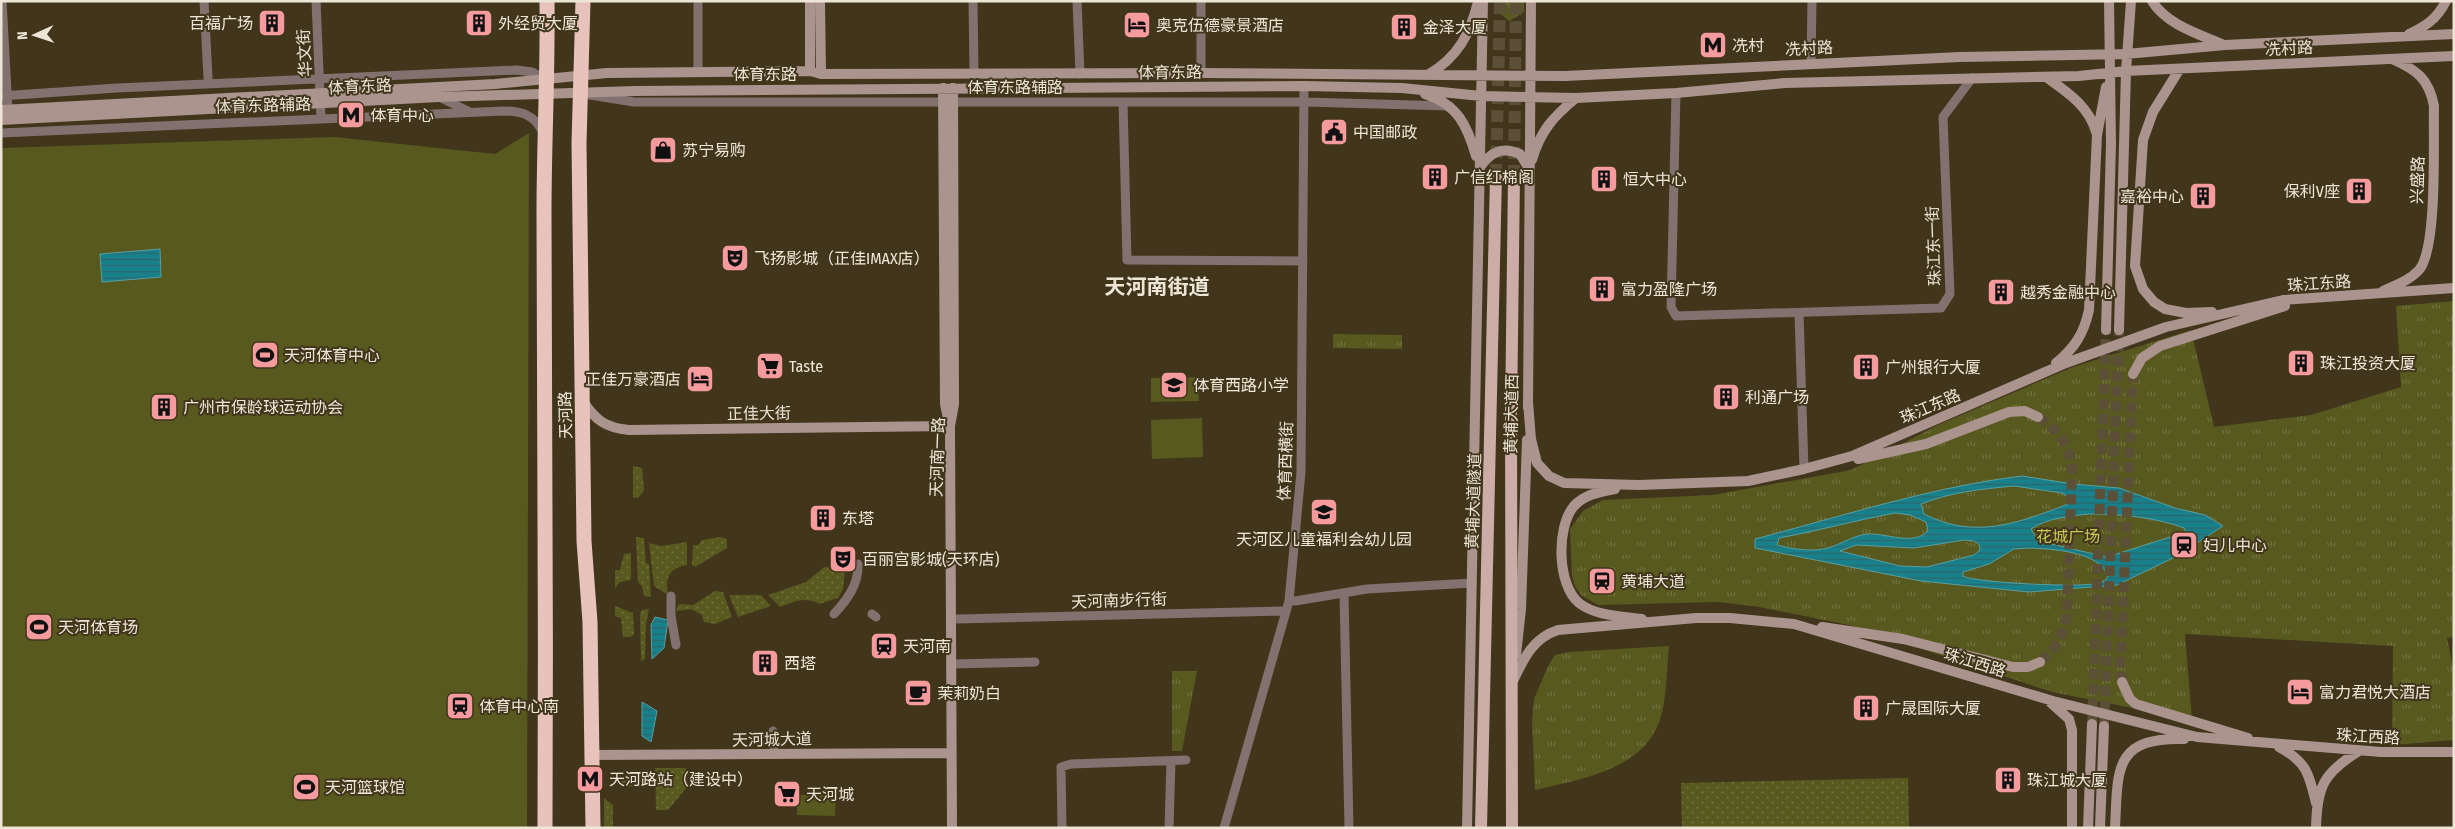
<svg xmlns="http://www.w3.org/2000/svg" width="2455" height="829" viewBox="0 0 2455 829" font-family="'Fira Sans Condensed','Noto Sans SC',sans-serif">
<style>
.grass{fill:url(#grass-dots)}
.forest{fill:url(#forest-crowns)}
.park{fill:url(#park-tufts)}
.pitch{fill:#58591e}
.water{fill:url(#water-rules);stroke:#589fa1;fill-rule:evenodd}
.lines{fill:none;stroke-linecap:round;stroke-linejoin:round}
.secondary-tunnel{stroke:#5b5037;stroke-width:10;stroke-dasharray:10 5;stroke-linecap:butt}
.primary-tunnel{stroke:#5b5037;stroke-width:12;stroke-dasharray:12 6;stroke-linecap:butt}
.street{stroke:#81726f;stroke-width:9}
.secondary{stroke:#ab938e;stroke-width:10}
.primary{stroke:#cbaca6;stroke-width:12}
.highway{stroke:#e8c3bb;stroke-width:15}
.labels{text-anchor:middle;stroke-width:4;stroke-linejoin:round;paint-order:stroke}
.poi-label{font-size:16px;fill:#ede6d7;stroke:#41351b;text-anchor:start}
.street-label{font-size:16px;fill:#ede6d7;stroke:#41351b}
.park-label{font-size:16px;fill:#c6c953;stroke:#41351b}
.district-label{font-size:21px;font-weight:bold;fill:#ede6d7;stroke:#41351b}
</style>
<defs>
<pattern id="grass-dots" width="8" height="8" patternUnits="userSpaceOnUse" patternTransform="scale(1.25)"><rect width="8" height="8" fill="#58591e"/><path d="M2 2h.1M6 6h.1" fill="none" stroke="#70713e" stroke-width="1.8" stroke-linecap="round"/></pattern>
<pattern id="forest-crowns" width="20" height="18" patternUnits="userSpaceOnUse" patternTransform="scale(1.25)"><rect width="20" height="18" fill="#58591e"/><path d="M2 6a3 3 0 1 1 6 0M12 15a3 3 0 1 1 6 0" fill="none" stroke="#70713e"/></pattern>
<pattern id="park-tufts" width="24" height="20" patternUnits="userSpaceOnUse" patternTransform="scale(1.25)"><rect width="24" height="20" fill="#58591e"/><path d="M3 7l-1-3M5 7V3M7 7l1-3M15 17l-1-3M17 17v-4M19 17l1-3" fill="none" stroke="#70713e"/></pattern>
<pattern id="water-rules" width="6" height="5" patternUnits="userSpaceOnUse" patternTransform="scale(1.25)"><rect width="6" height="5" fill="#18808a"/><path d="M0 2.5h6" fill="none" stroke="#2b686c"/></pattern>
</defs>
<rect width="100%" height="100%" fill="#41351b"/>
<!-- grass -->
<path class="grass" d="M633,466l9,2 2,22 -5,7 -6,1z
M636,537l8,1 2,25 3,1 2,33 -7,-1 -2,-10 -4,-4z
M720,537l7,2v9l-32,19 -3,-2 1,-20h5l4,-5z
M687,542v23c-18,3 -22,12 -19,30l-14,-9 -5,-43 12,3z
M631,553v27l-11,2 -5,6v-18h5l4,-16z
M824,567l21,3 -2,19 -5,9 -19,6c-13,-8 -26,-2 -39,3l-12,-12 38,-13z
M715,591l8,1 9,25 -17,7 -11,-2 -2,-7 -11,-6 -15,2 3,-7 14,1z
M729,595h32l10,11 -33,11z
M615,606l18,7 1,21 -3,3h-8l-2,-19 -6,-2z
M649,609l-3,16 -1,34 -4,2 -1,-47 2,-4z
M655,768h31l2,18 -20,24h-12z
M640,773l1,13 -22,1v-13z
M1908,778l1,50h-227l-1,-45z
M604,798l9,7v23h-9z"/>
<!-- forest -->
<path class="forest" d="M1497,1h27v11l-15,9 -12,-10z"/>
<!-- park -->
<path class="park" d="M2454,301v336l-7,1 7,34v68l-62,5 1,-99 -208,-12 7,86 -140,-28 -203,-67 -95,-19 -37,-4 -119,3 -17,-10 -6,-9 -3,-10 -2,-47 13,-18 20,-11 110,-5 138,-25 87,-45 135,-58 118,-37 23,97 97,-12 90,-28 -5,-81z
M1333,334l69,1v14l-69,-1z
M1669,646c-2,20 -2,42 -6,62 -11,61 -78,70 -128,82l-3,-70 2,-21 14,-33 7,-11 14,-3z
M1172,671h25l-15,80h-10z"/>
<!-- pitch -->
<path class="pitch" d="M529,133l-2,695h-526v-680l333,-11 161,17z
M1198,377l1,24 -48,1v-24z
M1202,418l1,39 -51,2 -1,-39z
M797,795h39l-1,21 -38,-1z"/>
<!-- water -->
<path class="water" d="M160,249l1,28 -59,5 -2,-28z
M2022,476l51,8 46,4 56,20 30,7 18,11 -46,30 -60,29 -88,7 -108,-11 -166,-33v-9c88,-23 176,-52 267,-63zM2014,486l48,7 6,4v7c-49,19 -94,36 -144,10l-3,-10c30,-12 61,-15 93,-18zM1895,513l15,2 16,7 2,9c-14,15 -42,2 -60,3 -13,1 -25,9 -37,13 -17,6 -38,2 -54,-2l2,-7c39,-7 77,-18 116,-25zM2089,514c32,0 65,3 95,14l2,4 -79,25 -69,-16 -7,-12c16,-11 40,-13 58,-15zM1964,540l10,1 5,3 1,6 -6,5 -47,12 -27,-1 -60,-15 16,-6 58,3zM2029,548c22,1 72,3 79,29 -2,3 -5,5 -9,6 -15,5 -124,0 -136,-7v-4l26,-8 25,-15z
M655,617l13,3 -4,28 -12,11 -1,-34z
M642,702l15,9 -6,31 -9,-6z"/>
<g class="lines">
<!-- secondary-tunnel -->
<path class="secondary-tunnel" d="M2038,417c21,12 33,31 34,55l-5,143c-3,19 -12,35 -27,47
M2122,682l-2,-10 13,-298
M2092,724l14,-394
M2104,726l15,-396"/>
<!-- primary-tunnel -->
<path class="primary-tunnel" d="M1496,176l4,-175
M1514,177l2,-176"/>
<!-- street -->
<path class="street" d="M2,1l6,109
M204,1l4,77
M316,1l5,117
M698,1v70
M973,1l1,72
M1077,1l3,73
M1811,63l1,-62
M1201,73v-72
M1676,93l-5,214 5,9 265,-8 9,-14 -7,-177 29,-39
M590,95l44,7h671l145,4
M1,96l116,-8 400,-18 15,2 14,7
M439,97l29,14
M1123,102l4,158 176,1
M1,133l502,-22c19,0 32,4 40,22
M1799,313l5,156
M1344,593l5,235
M671,596v20l5,29
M1295,601l72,-12 105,-6
M834,614c13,-14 25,-30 24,-50
M872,614l4,3
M958,619l323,-8
M951,664l84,-2
M773,731l1,23
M1062,828l-1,-61 10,-3 115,-4
M1169,828l2,-67
M1224,828l65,-227 12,-129 3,-386"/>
<!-- secondary -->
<path class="secondary" d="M810,1v70
M820,1l1,73
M2152,1c15,24 47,33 72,44
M2409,34c17,-8 28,-15 37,-33
M2179,70l-26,42 -10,28 -8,126 8,23 11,13 11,7 21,4 26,-1
M1429,74c29,-17 41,-40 49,-72
M2046,77c21,15 43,29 50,55
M943,88l2,316 4,19
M1425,94c33,11 42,31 51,62
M1,110l494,-26 112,-11 203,-2 11,3 380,-1 364,3 395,-19 166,-3 99,-9 229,-11
M1,120l438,-23 196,-6 669,-5 98,2 79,8 95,2 100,-5 109,-10 294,-7 47,-5 328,-15
M1532,160c8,-29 22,-44 44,-62
M1480,167c11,-15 22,-21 40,-13l8,13
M2383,291c13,-6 27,-11 36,-21 19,-22 14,-131 15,-164 -5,-27 -17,-36 -42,-47
M2106,330l5,-186 -2,-143
M2119,330l7,-259 5,-70
M2056,363c19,-15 28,-30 33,-53l8,-175 9,-48
M2133,374l9,-16 18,-12 125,-40
M583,401c12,19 23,27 46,29l321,-4
M1528,402l3,37 6,24 12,13 15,7 75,2 109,-4 56,-12 48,-13 214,-93 100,-36 117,-27 171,-12
M1528,408l3,-407
M1858,459l68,-15 83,-32 16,-1 13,6
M1615,489c-15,3 -30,5 -41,17 -18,21 -17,79 5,97 16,13 43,13 63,16
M1822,627l81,12 110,28h15l12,-5
M1516,655l5,-46 6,-169
M1513,681c11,-23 20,-43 45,-51l138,-12h34l64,6 259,77 144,36 184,15h73
M2122,682l8,17 6,5 112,34
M2051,703l18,16 3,11v98
M2279,747c28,15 30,27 37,56
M592,755l359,-2
M952,828l-2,-402 4,-22 -1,-316
M1467,828l16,-827
M2088,828l4,-104
M2100,828l4,-102
M2115,828c3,-58 -2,-91 69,-89
M2316,828c1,-41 7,-55 43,-77"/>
<!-- primary -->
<path class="primary" d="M1481,828l15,-652
M1512,828l-1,-411 3,-240"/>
<!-- highway -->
<path class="highway" d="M583,1l-4,142 5,398 6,81 3,206
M545,828c1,-205 0,-410 -1,-615 0,-71 4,-141 3,-212"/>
</g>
<!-- icons -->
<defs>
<g id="building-square" transform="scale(1.4375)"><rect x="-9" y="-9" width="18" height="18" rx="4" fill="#f59b9d" stroke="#41351b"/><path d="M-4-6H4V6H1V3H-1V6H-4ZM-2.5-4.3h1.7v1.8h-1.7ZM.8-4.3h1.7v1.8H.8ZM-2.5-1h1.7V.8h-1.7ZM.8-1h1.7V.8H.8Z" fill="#111"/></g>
<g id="hotel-square" transform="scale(1.4375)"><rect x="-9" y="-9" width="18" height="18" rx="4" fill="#f59b9d" stroke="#41351b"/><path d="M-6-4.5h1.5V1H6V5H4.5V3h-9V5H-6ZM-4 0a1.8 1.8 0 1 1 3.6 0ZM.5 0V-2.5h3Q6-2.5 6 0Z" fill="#111"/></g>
<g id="metro-square" transform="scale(1.4375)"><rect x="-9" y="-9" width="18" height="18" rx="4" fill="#f59b9d" stroke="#41351b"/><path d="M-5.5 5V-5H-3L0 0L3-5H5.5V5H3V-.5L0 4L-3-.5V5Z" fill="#111"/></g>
<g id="civic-square" transform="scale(1.4375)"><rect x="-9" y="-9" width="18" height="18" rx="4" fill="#f59b9d" stroke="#41351b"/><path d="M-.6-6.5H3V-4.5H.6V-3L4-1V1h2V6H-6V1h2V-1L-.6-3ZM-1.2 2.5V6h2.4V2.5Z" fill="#111"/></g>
<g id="shop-square" transform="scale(1.4375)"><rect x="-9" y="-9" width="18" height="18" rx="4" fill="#f59b9d" stroke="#41351b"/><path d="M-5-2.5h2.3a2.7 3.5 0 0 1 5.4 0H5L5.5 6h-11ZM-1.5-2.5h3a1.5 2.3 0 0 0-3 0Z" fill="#111"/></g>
<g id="theatre-square" transform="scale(1.4375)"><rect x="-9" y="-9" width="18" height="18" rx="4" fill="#f59b9d" stroke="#41351b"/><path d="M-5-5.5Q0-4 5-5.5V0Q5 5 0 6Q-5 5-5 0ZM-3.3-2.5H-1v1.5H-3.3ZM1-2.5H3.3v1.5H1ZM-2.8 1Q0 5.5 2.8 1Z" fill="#111"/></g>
<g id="stadium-square" transform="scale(1.4375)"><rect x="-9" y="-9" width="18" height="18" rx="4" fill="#f59b9d" stroke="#41351b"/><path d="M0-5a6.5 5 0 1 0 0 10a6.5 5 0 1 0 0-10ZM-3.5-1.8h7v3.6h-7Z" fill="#111"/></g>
<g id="supermarket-square" transform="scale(1.4375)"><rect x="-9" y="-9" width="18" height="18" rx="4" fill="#f59b9d" stroke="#41351b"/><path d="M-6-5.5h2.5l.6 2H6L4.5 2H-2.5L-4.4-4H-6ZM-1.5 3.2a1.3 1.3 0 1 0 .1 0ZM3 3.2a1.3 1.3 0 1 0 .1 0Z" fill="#111"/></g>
<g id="school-square" transform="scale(1.4375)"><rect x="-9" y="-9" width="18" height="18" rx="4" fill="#f59b9d" stroke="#41351b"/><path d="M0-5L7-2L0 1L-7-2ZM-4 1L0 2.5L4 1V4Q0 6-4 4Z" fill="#111"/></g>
<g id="station-square" transform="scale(1.4375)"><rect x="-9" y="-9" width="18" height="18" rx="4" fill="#f59b9d" stroke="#41351b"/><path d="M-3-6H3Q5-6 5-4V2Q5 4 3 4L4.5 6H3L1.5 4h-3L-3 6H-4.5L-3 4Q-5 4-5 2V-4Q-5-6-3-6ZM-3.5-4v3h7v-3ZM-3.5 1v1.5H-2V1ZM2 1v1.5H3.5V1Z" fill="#111"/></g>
<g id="cafe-square" transform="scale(1.4375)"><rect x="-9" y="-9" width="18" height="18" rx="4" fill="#f59b9d" stroke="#41351b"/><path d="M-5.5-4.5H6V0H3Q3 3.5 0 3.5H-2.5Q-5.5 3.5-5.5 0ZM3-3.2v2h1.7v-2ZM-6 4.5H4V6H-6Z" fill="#111"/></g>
</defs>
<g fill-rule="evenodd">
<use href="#building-square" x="272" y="23"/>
<use href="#building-square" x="479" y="23"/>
<use href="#hotel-square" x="1137" y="25"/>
<use href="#building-square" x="1404" y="27"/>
<use href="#metro-square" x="1713" y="45"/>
<use href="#metro-square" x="351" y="115"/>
<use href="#civic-square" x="1334" y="132"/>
<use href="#shop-square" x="663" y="150"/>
<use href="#building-square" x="1435" y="177"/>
<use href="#building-square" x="1604" y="179"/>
<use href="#building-square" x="2359" y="191"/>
<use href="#building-square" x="2203" y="196"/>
<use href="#theatre-square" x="735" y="258"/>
<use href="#building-square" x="1602" y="289"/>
<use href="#building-square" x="2001" y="292"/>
<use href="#stadium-square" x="265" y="355"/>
<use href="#building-square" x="2301" y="363"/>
<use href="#supermarket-square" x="770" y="366"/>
<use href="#building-square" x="1866" y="367"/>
<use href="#hotel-square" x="700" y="379"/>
<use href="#school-square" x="1174" y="385"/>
<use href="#building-square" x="1726" y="397"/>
<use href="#building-square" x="164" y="407"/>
<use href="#school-square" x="1324" y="512"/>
<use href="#building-square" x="823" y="518"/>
<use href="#station-square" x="2184" y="545"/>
<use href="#theatre-square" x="843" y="559"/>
<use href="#station-square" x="1602" y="581"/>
<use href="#stadium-square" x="39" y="627"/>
<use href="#station-square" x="884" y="646"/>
<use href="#building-square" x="765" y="663"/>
<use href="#hotel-square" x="2300" y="692"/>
<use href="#cafe-square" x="918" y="693"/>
<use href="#station-square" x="460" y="706"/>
<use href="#building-square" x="1866" y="708"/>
<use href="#metro-square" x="590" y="779"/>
<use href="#building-square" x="2008" y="780"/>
<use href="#stadium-square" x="306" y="787"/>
<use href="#supermarket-square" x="787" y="794"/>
</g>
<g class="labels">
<!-- poi labels -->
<g class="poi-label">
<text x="253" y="29" text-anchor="end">百福广场</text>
<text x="498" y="29">外经贸大厦</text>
<text x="1156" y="31">奥克伍德豪景酒店</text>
<text x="1423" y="33">金泽大厦</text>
<text x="1732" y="51">冼村</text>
<text x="370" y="121">体育中心</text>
<text x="1353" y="138">中国邮政</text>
<text x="682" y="156">苏宁易购</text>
<text x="1454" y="183">广信红棉阁</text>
<text x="1623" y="185">恒大中心</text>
<text x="2340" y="197" text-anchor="end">保利V座</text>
<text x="2184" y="202" text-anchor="end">嘉裕中心</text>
<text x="754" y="264">飞扬影城（正佳IMAX店）</text>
<text x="1621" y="295">富力盈隆广场</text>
<text x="2020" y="298">越秀金融中心</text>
<text x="284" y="361">天河体育中心</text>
<text x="2320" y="369">珠江投资大厦</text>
<text x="789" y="372">Taste</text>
<text x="1885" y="373">广州银行大厦</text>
<text x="681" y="385" text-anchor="end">正佳万豪酒店</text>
<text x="1193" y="391">体育西路小学</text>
<text x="1745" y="403">利通广场</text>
<text x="183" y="413">广州市保龄球运动协会</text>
<text x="842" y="524">东塔</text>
<text x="1324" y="545" text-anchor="middle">天河区儿童福利会幼儿园</text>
<text x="2203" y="551">妇儿中心</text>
<text x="862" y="565">百丽宫影城(天环店)</text>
<text x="1621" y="587">黄埔大道</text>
<text x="58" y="633">天河体育场</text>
<text x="903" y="652">天河南</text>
<text x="784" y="669">西塔</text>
<text x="2319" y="698">富力君悦大酒店</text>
<text x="937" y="699">茉莉奶白</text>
<text x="479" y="712">体育中心南</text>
<text x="1885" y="714">广晟国际大厦</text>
<text x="609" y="785">天河路站（建设中）</text>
<text x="2027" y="786">珠江城大厦</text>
<text x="325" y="793">天河篮球馆</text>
<text x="806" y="800">天河城</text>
</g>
<!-- street labels -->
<g class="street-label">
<text transform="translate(1809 48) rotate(-3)" y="6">冼村路</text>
<text transform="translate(2289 48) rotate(-3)" y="6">冼村路</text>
<text transform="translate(304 53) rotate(-93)" y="6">华文街</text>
<text transform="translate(1170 72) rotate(-1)" y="6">体育东路</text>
<text x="765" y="80">体育东路</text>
<text transform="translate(360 86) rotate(-3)" y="6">体育东路</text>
<text x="1015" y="93">体育东路辅路</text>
<text transform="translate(263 105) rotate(-2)" y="6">体育东路辅路</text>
<text transform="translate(2417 180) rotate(-88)" y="6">兴盛路</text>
<text transform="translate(1933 246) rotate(-92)" y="6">珠江东一街</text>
<text transform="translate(2319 283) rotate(-4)" y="6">珠江东路</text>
<text transform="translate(1930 406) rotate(-23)" y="6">珠江东路</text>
<text transform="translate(759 413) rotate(-1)" y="6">正佳大街</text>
<text transform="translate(1511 414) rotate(-89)" y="6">黄埔大道西</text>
<text transform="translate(565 415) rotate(-91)" y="6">天河路</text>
<text transform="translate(937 457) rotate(-88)" y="6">天河南一路</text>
<text transform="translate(1285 461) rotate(-88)" y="6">体育西横街</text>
<text transform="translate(1473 501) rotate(-88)" y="6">黄埔大道隧道</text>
<text transform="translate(1119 600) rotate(-2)" y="6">天河南步行街</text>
<text transform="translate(1975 662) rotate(17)" y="6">珠江西路</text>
<text transform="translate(2368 736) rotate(3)" y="6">珠江西路</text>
<text transform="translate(772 739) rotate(-1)" y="6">天河城大道</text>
</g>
<!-- park labels -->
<g class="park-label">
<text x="2068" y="542">花城广场</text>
</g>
<!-- district labels -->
<g class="district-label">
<text x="1157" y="294">天河南街道</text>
</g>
</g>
<!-- border -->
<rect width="2455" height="829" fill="none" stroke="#ede6d7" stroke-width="5"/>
<!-- north arrow -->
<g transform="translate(35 35) rotate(267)" stroke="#41351b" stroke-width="4" paint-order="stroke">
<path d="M0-4L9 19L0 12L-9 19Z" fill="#ede6d7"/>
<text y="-8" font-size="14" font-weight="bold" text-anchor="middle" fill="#ede6d7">N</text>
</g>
</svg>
